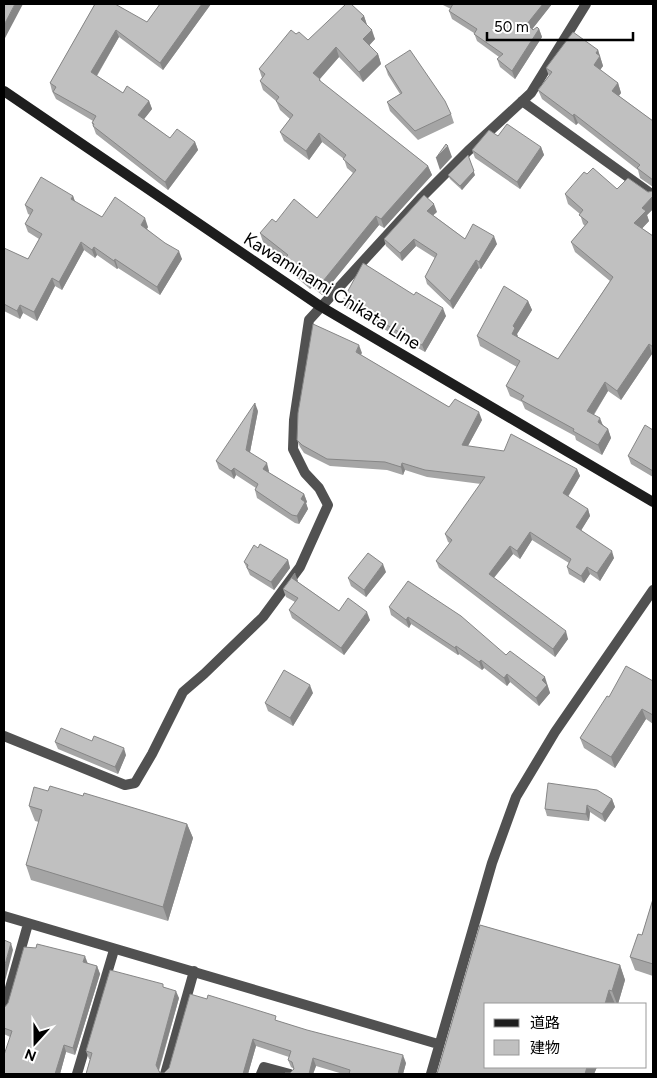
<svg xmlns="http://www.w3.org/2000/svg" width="657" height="1078" viewBox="0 0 657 1078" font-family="Figtree,'Noto Sans JP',sans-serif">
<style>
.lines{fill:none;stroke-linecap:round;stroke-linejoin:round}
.street{stroke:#515151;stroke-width:10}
.secondary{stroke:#1e1e1e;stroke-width:10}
.wall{fill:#a5a5a5}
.shaded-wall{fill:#868686}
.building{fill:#c0c0c0;stroke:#868686}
.labels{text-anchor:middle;stroke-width:4;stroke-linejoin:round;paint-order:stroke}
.street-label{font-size:18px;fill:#000;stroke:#fff}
</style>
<rect width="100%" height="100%" fill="#fff"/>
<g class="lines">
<!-- street -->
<path class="street" d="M522,101l131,94
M4,736l121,49 10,-2 17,-29 31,-62 21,-18 59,-57 37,-50 28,-62 -9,-17 -14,-15 -12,-24 1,-29 15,-100 113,-123 46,-46 63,-58 55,-89
M4,916l434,128
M4,1009l24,-85
M77,1074l37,-124
M165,1074l29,-103
M261,1074l3,-7 26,7
M431,1074l61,-211 24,-66 39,-65 98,-142"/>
<!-- secondary -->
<path class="secondary" d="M4,91l316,215 333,196"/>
</g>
<!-- wall -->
<path class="wall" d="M95,4l52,18 13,-18h51l-48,66 -44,-33 -22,39 26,17 26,8 3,8 -8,10 26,19 25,4 3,8 -30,40 -72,-56 -4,-11 1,-2 -37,-22 -4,-8 -2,-8z
M441,4h111l-20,25 1,1 6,-1 3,8 -27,42 -15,-12 -3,-8 2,-2 -22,-16 -3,-8 -22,-14 -3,-8 2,-2z
M364,16l3,9 8,14 -6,6 9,9 3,10 -18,18 -24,-25 -19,22 1,3 107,84 4,9 -48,53 -5,-3 -57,70 -10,-8 -2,2 -23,-20 -4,-9 1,-1 -21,-17 -3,-9 16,-11 41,-4 36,-45 -6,-5 -3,-9 -22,-17 -13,18 -25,-19 -4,-9 10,-13 -10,-9 -4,-9 -13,-11 -3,-9 2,-3 -3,-9 37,-35 12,6z
M598,50l5,16 -3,4 18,13 3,10 -2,3 34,25v66l-13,-9 -2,-8 -60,-47 -2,2 -34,-26 -4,-9 11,-14 -3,-8z
M385,66l66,48 3,9 -36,17 -28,-29 -3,-9 13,-8 -12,-19z
M498,136l43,11 3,8 -24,34 -45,-31 -3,-8z
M587,174l30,15 31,3 5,-1v18l-6,6 2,6 -7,7 11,8v118h-1l-31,46 -13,-9 -14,24 9,10 5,4 3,9 -9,17 -26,-15 -1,-4 -50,-27 -3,-7 -12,-6 -4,-10 11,-19 -37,-21 -3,-10 51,-35 4,9 -15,24 1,3 40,22 52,-78 -35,-29 -4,-10 14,-16 -2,-2 -3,-10 -12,-10 -3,-10z
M448,175h27l-13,15 -12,-11z
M73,196l2,6 27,15 46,10 -1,2 35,30 -22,36 -42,-27 -1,1 -20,-14 -2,3 -11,-8 -22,40 -7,-4 -18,35 -14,-8 -3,6 -16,-8v-62l24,10 11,-20 -11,-7 -3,-8 5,-9 -2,-1 -3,-9z
M437,212l-4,3 32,24 32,5 -16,25 -2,-1 -26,41 -26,-25 -2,-7 10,-19 -19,-12 -14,15 -16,-15 -2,-7z
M414,295l32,21 -21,36 -79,-44 -3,-8z
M362,353l-1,2 88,52 33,13 -14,26 109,23 3,7 -12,21 20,12 2,7 -9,14 33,28 -14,23 -10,-7 -6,9 -15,-9 -2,-7 2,-4 -37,-23 -12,19 -7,-5 -19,24 74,61 -13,18 -116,-89 -3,-7 14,-18 -2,-1 -3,-8 36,-50 -54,-7 -22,-7 -2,5 -16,-5 -57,-4 -26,-13 -4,-6 -3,-7z
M258,411l-8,41 19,19 -1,1 36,22 3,8 -1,1 2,6 -9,15 -4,-1 -38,-25 -2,-8 1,-2 -20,-13 -2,4 -15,-10 -3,-8z
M653,430v47l-22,-13 -3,-8z
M288,560l2,8 -16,22 -24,-15 -6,-13z
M386,572l-20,25 -15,-11 -3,-8z
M298,581v1l41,29 31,9 -26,35 -52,-37 -3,-8 6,-8 -9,-5 -3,-8z
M389,607l117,48 41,29 3,9 -11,13 -29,-24 -3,4 -23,-18 -2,2 -23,-16 -1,1 -47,-31 -2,4 -18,-13z
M653,681v43l-7,-5 -31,49 -31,-20 -4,-10 29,-41z
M313,693l-20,33 -25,-15 -3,-8z
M55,742l71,13 -8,19 -60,-25z
M48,791l35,5 104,28 6,14 -25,83 -137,-41 -5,-15 13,-43 -4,-1 -6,-15z
M612,799l3,8 -10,15 -15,-10 -1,9 -42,-5 -2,-7z
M653,899v77l-18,-6 -5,-13 12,-22z
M480,925l140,40 5,15 -7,24h-132v63h111l-3,7h-157z
M88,964l9,2 3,8 -25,81 -9,-3 -6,22h-56l6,-37 -6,-3v-26z
M164,987l15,11 -20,73 1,2h4l114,-52 128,42 -3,11h-60l-27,-8 -3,8h-29l6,-1 4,-4 -3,-2 -3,-7 1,-3 -33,-11 -8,28h-162l4,-15h-1l-3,-8z"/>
<!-- shaded-wall -->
<path class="shaded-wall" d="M15,4h8l-19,36v-15z
M202,4h9l-48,66 -3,-7z
M543,4h9l-22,28 -3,-8z
M364,16l3,9 -6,-6z
M539,29l3,8 -27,42 -3,-8z
M116,30l3,7 -25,43 -3,-8z
M372,30l3,9 -8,9 -4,-9z
M336,47l3,10 -22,25 -4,-9z
M598,50l5,16 -6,8 -3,-9 2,-12z
M378,54l3,10 -18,18 -4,-10z
M618,83l3,10 -6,7 -3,-9z
M149,101l3,8 -11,14 -3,-8z
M574,114l4,9 -2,2 -3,-9z
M319,133l3,9 -13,18 -3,-9z
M195,142l3,8 -30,40 -3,-8z
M448,146l4,11 -12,13 -4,-12z
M541,147l3,8 -24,34 -3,-7z
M468,155l7,20 -13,15 -2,-4z
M428,166l4,9 -48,53 -3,-9z
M73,196l3,8 -5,-5z
M653,196v13l-6,6 2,6 -11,12 -4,-10 8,-15z
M434,204l3,8 -7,6 -3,-7z
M376,216l3,9 -57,70 -3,-9z
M145,218l3,9 -4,6 -3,-8z
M494,236l3,8 -16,25 -2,-7z
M414,239l2,7 -14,15 -2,-8z
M81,242l3,8 -22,40 -3,-8z
M94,247l3,8 -2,3 -3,-8z
M179,251l3,8 -22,36 -3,-8z
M115,259l3,9 -1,1 -3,-8z
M476,260l3,8 -26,41 -3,-8z
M52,278l3,8 -18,35 -3,-9z
M308,278l4,9 -2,2 -3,-10z
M528,301l4,9 -15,24 1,3 -6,-3 1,-8z
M20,305l3,8 -3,6 -3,-8z
M443,308l3,8 -21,36 -3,-7z
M649,344l3,10 -31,46 -4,-9z
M359,345l3,8 -4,6 -2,-7z
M605,382l3,9 -18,29 -3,-9z
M255,403l3,8 -9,46 -3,-7z
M479,412l3,8 -18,33 -2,-8z
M600,418l4,10 -6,-6z
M608,429l3,9 -9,17 -4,-10z
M267,463l2,8 -3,6 -3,-8z
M402,463l3,7 -2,5 -2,-8z
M234,468l2,7 -2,4 -3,-8z
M577,469l3,7 -15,25 -2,-8z
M304,494l3,8 -1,1 2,6 -9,15 -2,-8 4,-17z
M588,509l2,7 -11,18 -3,-7z
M530,532l2,8 -12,19 -3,-8z
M510,546l3,8 -22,27 -2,-7z
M612,551l2,7 -14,23 -3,-8z
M288,560l2,8 -16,22 -3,-8z
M383,564l3,8 -20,25 -2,-7z
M587,567l3,7 -6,9 -3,-7z
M295,573l3,8 -3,5 -3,-8z
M367,612l3,8 -26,35 -3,-7z
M408,617l3,7 -2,4 -3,-8z
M566,631l2,8 -13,18 -2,-8z
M456,646l3,8 -1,1 -3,-7z
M481,660l3,8 -2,2 -3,-8z
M507,674l3,8 -3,4 -3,-8z
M545,677l5,16 -11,13 -3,-8 6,-18z
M310,685l3,8 -20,33 -3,-8z
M642,709l4,10 -31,49 -4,-11z
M124,748l2,7 -8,19 -3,-7z
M612,799l3,8 -10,15 -3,-8z
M587,805l3,7 -1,9 -3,-7z
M187,824l6,14 -25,83 -5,-14z
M11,943l2,7 -9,35v-17z
M85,956l3,8 -5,-2z
M620,965l5,15 -7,24h-1l-5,-13z
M97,966l3,8 -25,81 -2,-7z
M609,990l6,14h-10z
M176,991l3,7 -21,74 -2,-7z
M253,1039l3,7 -8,28h-5z
M64,1045l2,7 -6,22h-5z
M403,1055l3,8 -3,11h-5z
M313,1058l3,8 -3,8h-4z
M587,1067h10l-3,7h-9z"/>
<!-- building -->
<path class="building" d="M4,4h11l-11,21z
M95,4h20l32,18 13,-18h42l-42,59 -44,-33 -25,42 32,21 4,-7 22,15 -11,14 32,23 7,-9 18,13 -30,40 -72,-56 1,-2 -2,-1 4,-7 -43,-24 3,-5 -6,-4z
M346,4h5l13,12 -3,3 11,11 -9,9 15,15 -19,18 -23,-25 -23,26 7,6 -1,1 109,86 -47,53 -5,-3 -57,70 -11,-8 -1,1 -24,-19 5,-5 -28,-22 12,-14 4,3 18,-23 23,19 39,-48 -13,-11 3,-4 -27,-22 -13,18 -26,-19 13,-17 -17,-14 3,-4 -19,-16 5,-7 -6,-5 32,-39 5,4 3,-2 9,8z
M453,4h90l-16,20 6,6 4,-3 2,2 -27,42 -15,-12 6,-5 -29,-20 3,-5 -28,-18z
M573,32l25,18 -2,3 4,3 -6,9 24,18 -6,8 41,30v59l-16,-12 3,-3 -66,-51 -1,2 -35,-26 14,-18 -6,-4z
M410,50l35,51 6,13 -36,17 -28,-29 15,-9 -17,-27z
M507,124l34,23 -24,35 -45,-32 17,-20 9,6z
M446,144l2,2 -12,12z
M468,155l6,16 -14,15 -12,-11z
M593,168l24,21 11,-11 20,14 5,-1v5l-11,12 4,3 -12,12 19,13v111l-4,-3 -32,47 -12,-9 -18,29 13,7 -2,4 10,7 -10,16 -25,-14 1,-2 -53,-29 3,-4 -18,-10 14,-25 -43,-25 27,-50 24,15 -15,25 2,2 -3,6 46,25 55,-82 -42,-35 17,-20 -9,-7 4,-5 -18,-16 19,-22 3,2z
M41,177l32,19 -2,3 31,18 13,-20 30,21 -4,7 24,18 14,8 -22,36 -42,-28 -1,2 -20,-14 -2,3 -11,-8 -22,40 -7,-4 -18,34 -14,-7 -3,6 -13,-7v-56l24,11 14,-25 -17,-10 8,-14 -8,-5z
M424,195l10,9 -7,7 38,28 8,-15 21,12 -15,26 -3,-2 -26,41 -25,-24 12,-23 -23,-15 -14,14 -16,-14z
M363,263l51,32 2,-3 27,16 -21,37 -79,-45z
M313,324l46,21 -3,7 93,55 6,-8 24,13 -17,33 42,6 7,-17 66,35 -14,24 25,16 -12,18 36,24 -15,22 -10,-6 -6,9 -14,-9 4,-8 -41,-27 -13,19 -7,-5 -21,28 77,57 -13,18 -117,-88 16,-21 -7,-6 40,-57 -60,-7 -23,-7 -1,4 -16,-5 -58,-3 -25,-14 -5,-5 1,-27z
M255,403l-9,47 21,13 -4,6 41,25 -3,5 4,3 -8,14 -5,-1 -37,-25 3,-6 -24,-16 -3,3 -15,-10z
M645,425l8,5v41l-25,-15z
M260,544l28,16 -17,22 -24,-14 1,-3 -4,-3 10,-17 4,3z
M368,553l15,11 -19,26 -16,-12z
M295,573l-3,5 47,33 9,-13 19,14 -26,36 -52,-38 9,-12 -15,-9z
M408,581l53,35 45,39 4,-4 35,26 -3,3 5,5 -11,13 -29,-24 -3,4 -23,-18 -2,2 -23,-16 -1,2 -47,-31 -2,3 -17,-13z
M626,666l27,15v34l-11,-6 -31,48 -31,-19 27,-42 2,1z
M284,670l26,15 -20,33 -25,-15z
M61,728l31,13 2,-5 30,12 -9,19 -60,-25z
M548,783l49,7 15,9 -10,15 -15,-9 -1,9 -41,-5z
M50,786l33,10 1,-3 103,31 -24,83 -137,-42 16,-55 -13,-4 5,-19 14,4z
M653,899v65l-23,-7 8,-23 4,1z
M480,925l140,40 -8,26 -3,-1 -4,14h-119v63h101l-2,7h-148z
M4,940l7,3 -7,25z
M37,944l48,12 -2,6 14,4 -24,82 -9,-3 -9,29h-51v-19l8,-24 -8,-3v-20l4,-5 16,-56 12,1z
M110,970l53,14v3l13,4 -20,74 4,8h4l5,-5 21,-74 17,5 1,-4 68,21 -1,4 32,10 96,25 -5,19h-49l1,-4 -37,-12 -4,16h-25l1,-1h5l4,-4 -2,-7 -4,-2 3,-9 -38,-12 -10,35h-157l6,-21 -6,-2z"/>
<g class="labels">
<!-- street labels -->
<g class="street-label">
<text transform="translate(332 291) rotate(32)" y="6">Kawaminami Chikata Line</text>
</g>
</g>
<!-- border -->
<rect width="657" height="1078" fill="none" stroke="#000000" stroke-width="10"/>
<!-- legend -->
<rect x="484" y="1003" width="162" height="65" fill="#ffffff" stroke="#999999"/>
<rect x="494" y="1019" width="25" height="8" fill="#1e1e1e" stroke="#999999"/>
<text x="530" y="1028" font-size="15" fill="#000000">道路</text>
<rect x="494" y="1040" width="25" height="15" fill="#c0c0c0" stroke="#999999"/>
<text x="530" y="1053" font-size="15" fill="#000000">建物</text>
<!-- north arrow -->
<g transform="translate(35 1043) rotate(201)" stroke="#ffffff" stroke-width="4" paint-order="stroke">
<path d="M0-4L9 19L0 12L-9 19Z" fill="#000000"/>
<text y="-8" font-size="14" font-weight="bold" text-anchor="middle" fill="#000000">N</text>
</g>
<!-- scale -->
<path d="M487 32v8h146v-8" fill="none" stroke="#000000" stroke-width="2.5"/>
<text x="494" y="32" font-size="15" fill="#000000" stroke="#ffffff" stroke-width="4" paint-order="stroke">50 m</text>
</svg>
